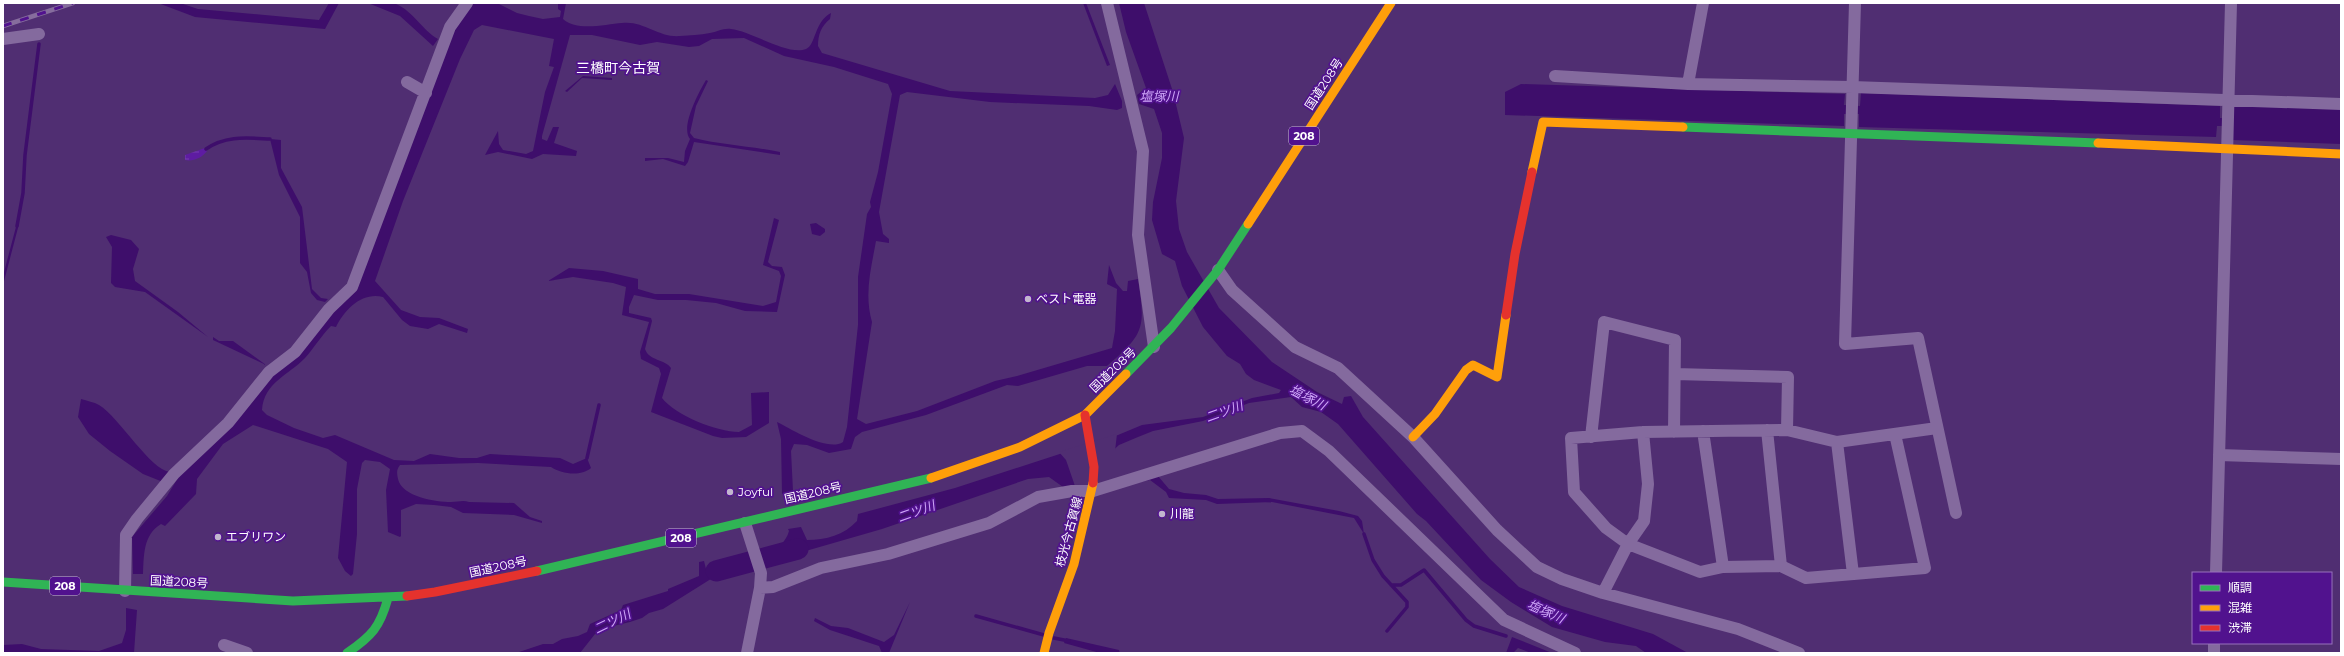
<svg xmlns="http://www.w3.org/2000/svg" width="2344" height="656" viewBox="0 0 2344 656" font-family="Montserrat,'Noto Sans JP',sans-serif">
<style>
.wetland{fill:url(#wetland-marsh)}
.water{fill:#3e0e6b}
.pier{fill:#502e72}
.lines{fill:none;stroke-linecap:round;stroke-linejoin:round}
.stream{stroke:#3e0e6b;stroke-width:3.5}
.river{stroke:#3e0e6b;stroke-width:21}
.street{stroke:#846a9e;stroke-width:12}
.fast{stroke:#30b455;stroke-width:9}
.slow{stroke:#ff9f0a;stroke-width:9}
.jam{stroke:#e5322d;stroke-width:9}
.rail-casing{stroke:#866d9d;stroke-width:4.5}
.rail{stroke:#51128e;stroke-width:3;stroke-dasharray:9;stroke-linecap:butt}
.poi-dot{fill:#c2b6ce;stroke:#51128e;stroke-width:1.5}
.labels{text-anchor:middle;stroke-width:3.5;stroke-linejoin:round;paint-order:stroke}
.shield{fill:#51128e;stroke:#cbb8dd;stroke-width:1}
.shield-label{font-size:11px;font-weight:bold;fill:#fff}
.street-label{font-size:12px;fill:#fff;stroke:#51128e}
.poi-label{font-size:12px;fill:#fff;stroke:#51128e;text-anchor:start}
.water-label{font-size:13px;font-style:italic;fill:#cfa7f9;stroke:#51128e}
.quarter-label{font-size:14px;fill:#fff;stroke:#51128e}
</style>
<defs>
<pattern id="wetland-marsh" width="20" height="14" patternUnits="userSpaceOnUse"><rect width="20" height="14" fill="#5e1ca2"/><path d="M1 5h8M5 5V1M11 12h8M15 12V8" fill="none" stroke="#763eb0"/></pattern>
</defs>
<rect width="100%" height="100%" fill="#502e72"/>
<!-- wetland -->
<path class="wetland" d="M205,148l2,3c-4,6 -14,11 -22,9v-5z"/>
<!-- water -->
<path class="water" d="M158,3h22l18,6 121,11 10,-17h10l-14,26 -130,-12z
M368,3c8,0 21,-2 28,1 17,7 26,26 42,35l-5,7 -33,-30z
M474,3h23l20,10 12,3 14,3 17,-2 1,-6 -3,-2v-6h8l-3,16c14,13 43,5 59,4 21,-3 37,15 58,13 10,-1 20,-1 30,-3 7,-1 13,-5 21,-4 20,2 57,27 75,20 10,-4 8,-27 25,-36l-1,6c-9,7 -12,16 -12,27l4,7 128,38 145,7 13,-3 7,-11 7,17v7l-5,2 -28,-4 -99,-4 -83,-10 -7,3 -21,117 4,22 6,5v4l-13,-2c-5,28 -12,53 -4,81l-15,97 9,5 51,-13 78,-30 22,-5 95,-28 3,-17 2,-42 -10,-5 2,-19 7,18 7,8h4l1,-10 10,-2c7,48 8,54 -31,87h-20l-69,20 -11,-1 -81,30 -64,17 -7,5 -4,12 -22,4 -22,-8 -13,-1 -3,7 2,40 -11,3 -1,-55 -4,-17c16,8 51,30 66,20l4,-15 11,-102v-48l9,-63 4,-7 -1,-5 8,-30 14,-78 -4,-10 -54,-17 -50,-11 -40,-18 -32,1 -13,7 -10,1 -32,-5 -17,3 -48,-10h-22l-28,101v3l5,2 6,-14h6l-5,16 23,8 -1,5 -33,-2 -11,5 -34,-7 -13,3 13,-24 1,13 4,6 23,4 7,-3 12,-59 9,-25 -5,-1 5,-27 -72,-14 -8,5 -14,29 -57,142 -28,80 26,29 19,7 19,1 29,11 -1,4 -28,-9 -11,5 -18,-3 -8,-6 -19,-23c-21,-5 -38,12 -47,30l-5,-1c-10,10 -17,22 -26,32 -16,17 -41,24 -43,52l5,5 27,13 29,10 12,-3 59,25 20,1 16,-7 29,4h18l13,-4 70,4 13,6 14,-6 4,10c-11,9 -29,6 -40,-1l-73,-4 -78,2c-4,5 -3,9 -2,14 4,18 38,23 53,23 7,0 12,-2 18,0l45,1 16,14 12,4v2l-28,-8 -51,-2 -12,-6 -17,-2 -18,-1 -15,6v26l-1,1 -12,-5 -2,-42 4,-21 -10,-7 -15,-2 -3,3 -5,26v45l-4,40 -2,2 -6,-5 -7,-13 9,-96 -19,-13 -75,-24 -30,19 -26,35 -1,15 -31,32 -4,-2c-18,11 -17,31 -18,50h-10l-1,-37 35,-41 14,-23 159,-170 114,-274z
M1083,3h3l24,62 -3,1z
M1119,3h25l29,89 11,46 -8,63 3,28 8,23 32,56 53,54 45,30 25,12 2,-7 7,-1 12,21 127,142 29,28 43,19 91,28 35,19h-42l-10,-7 -31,-4 -53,-15 -41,-25 -30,-22 -55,-59 -9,-7 -79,-90 -17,-12 -19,-5 -11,-10 -42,6 -46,18 -50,10 -15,6 -19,8 -47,42h-9l-14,-10 -21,2 -146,50 -111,32 -2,-9c9,-4 17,-10 20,-21l-1,-2 13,-2 6,13c19,0 37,-5 50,-19l1,-7 97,-26 163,-53 24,-10 61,-8 49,-19 27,-5 2,-3 -27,-10 -8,-6 -6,-10 -13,-8 -24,-29 -21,-41 -7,-25 -13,-7 -10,-34 1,-18 9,-44v-25l-8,-24 -15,-5 -2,-9 9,-7 -20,-56z
M583,76l29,2v2l-30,-2 -15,14 -2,-1z
M706,80l2,1 -12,25 -6,27 4,5c28,7 57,8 86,14v3l-86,-13 -6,20 -3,4 -22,-7 -18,2v-3h23l16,4 1,-11 5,-12c-10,-12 9,-47 16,-59z
M1521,84l324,10 -1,11 16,1 1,-13 359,13v12h11l1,-13 109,3v36l-109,-4 -2,-14h-13l-1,11 -357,-10v-13h-15v12l-339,-11v-23z
M270,139l11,1v28l21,39 10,82 9,9 7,1 -3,3 -8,-2 -6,-7 -4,-21 -7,-9v-46l-21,-42z
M774,218l5,2 -11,42 4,4 10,1 3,8 -8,37 -32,-1 -29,-8 -30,-3h-28l-24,-5 -5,12v6l22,5 1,3 -7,28c4,12 20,10 26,19l-9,30c13,17 55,34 77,34l13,-7 -1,-32 18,-1v31l-23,14 -24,1 -9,-2 -62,-24 10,-38 -2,-6 -18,-9 -1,-7 9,-30 -27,-7 4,-28 -13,-4 -40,-6 -25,4 21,-13 34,3 35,8v10l17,5h34l74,12 13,-4 5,-26 -2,-5 -16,-6z
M17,223l2,1 -16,61v-9z
M816,223l9,6v3l-5,4 -8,-2 -2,-10z
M111,235l20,5 8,9 -6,20 2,12 43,31 30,25 -63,-45 -30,-5 -4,-4 1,-36 -6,-10z
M213,337l6,4h14l33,24 -53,-25z
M81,399c6,2 13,3 18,6 21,13 51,65 71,67l-7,10 -20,-8 -33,-23 -21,-17 -11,-17z
M1158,476l11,13 15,4 22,2 12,4 51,-1 70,13 19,5 4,5 2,13 -10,-16 -82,-16 -55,2 -11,-4 -37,-2 -3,-6 -16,-12 -41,9z
M743,560l2,3 -23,9 -59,37 -14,4 -7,5 -12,4 -25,6 -10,6 -15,19h-64l27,-9h10l9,-5 16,-3 9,-4 3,-8 31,-14 2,-5 45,-14v-2l31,-13v-14l5,-1 2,8z
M910,602l-21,51h-7l-3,-7 -49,-16 -16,-9 1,-3 16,8 17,2 36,14 10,-7z
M126,608l11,2 -3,43h-131v-8l19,-1 19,5 58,2 23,-8 4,-13z
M1512,637l40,16h-21l-13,-5 -5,5h-7z
M1066,638l53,12 1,3h-20l-36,-10z"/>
<!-- pier -->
<path class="pier" d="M1117,434l-2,17 -31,30 -9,5 -9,-26 -7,-8z"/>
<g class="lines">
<!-- stream -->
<path class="stream" d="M206,149c20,-14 42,-11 64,-10
M17,226l6,-33 2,-38 14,-111
M587,458l12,-53
M1364,534l9,26 10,16 24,26v5l-20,24
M1391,585h10l23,-15 42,50 8,6 32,10
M976,616l68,19
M1054,638l15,3"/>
<!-- river -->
<path class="river" d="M716,571l82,-22"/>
<!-- street -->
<path class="street" d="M1107,3l36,148 -5,84 16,112
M1855,3l-10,341 73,-6 38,175
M3,39l36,-5
M1555,76l133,8 15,-81
M407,82l19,11
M1688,84l164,3 489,17
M1218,270l14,20 63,57 43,21 75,69 84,93 40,37 25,12 41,14 135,36 61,24
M1675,374l113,3 -1,53
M1767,430l14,136
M1703,431l20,136
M1643,432l-72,6 3,54 32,36 22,16 72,28 23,-5 58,-1 25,12 119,-10 -30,-134
M1591,437l13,-115 71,18 -1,92
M1837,442l16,132
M2219,455l122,4
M745,523l16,50 -1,15 -13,65
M2216,573l15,-570
M760,588l13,-1 48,-19 67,-14 101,-31 49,-26 34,-6h21l187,-58 22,-2 27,20 175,169 71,33
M125,591l1,-56 11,-16 37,-45 54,-51 41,-51 26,-20 34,-43 23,-22 98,-260 17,-24
M1603,593l25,-49 16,-23 4,-37 -5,-52 144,-2 50,12 100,-14
M224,645l23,8
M2214,653v-10"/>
<!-- fast -->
<path class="fast" d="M1683,127l415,16
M1126,374l45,-46 47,-58 30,-46
M537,571l394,-93
M3,582l290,19 114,-5
M347,653c25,-17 33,-26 41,-55"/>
<!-- slow -->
<path class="slow" d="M2098,143l243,11
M1532,172l11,-50 140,5
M1248,224l143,-221
M1413,437l22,-23 31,-44 7,-5 24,12 9,-62
M931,478l89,-31 65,-32 41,-41
M1044,653l5,-20 25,-69 19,-81"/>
<!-- jam -->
<path class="jam" d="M1506,315l9,-61 17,-82
M1085,415l9,52 -1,16
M407,596l28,-4 102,-21"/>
<!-- rail casing -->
<g class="rail-casing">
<path id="rail" d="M3,26l70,-23"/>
</g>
<!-- rail -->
<use href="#rail" class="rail"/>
</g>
<!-- markers -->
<g class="poi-dot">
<circle cx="1028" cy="299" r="4"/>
<circle cx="730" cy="492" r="4"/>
<circle cx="1162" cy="514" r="4"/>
<circle cx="218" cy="537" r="4"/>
</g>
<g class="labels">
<!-- shield labels -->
<g class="shield">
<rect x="1289" y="127" width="30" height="18" rx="3"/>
<rect x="666" y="529" width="30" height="18" rx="3"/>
<rect x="50" y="577" width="30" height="18" rx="3"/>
</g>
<g class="shield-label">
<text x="1304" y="140">208</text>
<text x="681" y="542">208</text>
<text x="65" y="590">208</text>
</g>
<!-- street labels -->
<g class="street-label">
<text transform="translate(1324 84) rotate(-57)" y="4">国道208号</text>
<text transform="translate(1113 370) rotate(-44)" y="4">国道208号</text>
<text transform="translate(813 493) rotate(-13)" y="4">国道208号</text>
<text transform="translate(1069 532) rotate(-75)" y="4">枝光今古賀線</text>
<text transform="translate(498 567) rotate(-12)" y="4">国道208号</text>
<text transform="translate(179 582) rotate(3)" y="4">国道208号</text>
</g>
<!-- poi labels -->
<g class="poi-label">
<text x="1036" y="303">ベスト電器</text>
<text x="738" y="496">Joyful</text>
<text x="1170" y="518">川龍</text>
<text x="226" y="541">エブリワン</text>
</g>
<!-- water labels -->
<g class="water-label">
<text x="1159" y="101">塩塚川</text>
<text transform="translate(1308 397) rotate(27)" y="5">塩塚川</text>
<text transform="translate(1224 411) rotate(-20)" y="5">二ツ川</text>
<text transform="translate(916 511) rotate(-20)" y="5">二ツ川</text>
<text transform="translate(1546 611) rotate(24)" y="5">塩塚川</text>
<text transform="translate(612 621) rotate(-26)" y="5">二ツ川</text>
</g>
<!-- quarter labels -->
<g class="quarter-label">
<text x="618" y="73">三橋町今古賀</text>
</g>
</g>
<!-- border -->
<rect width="2344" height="656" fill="none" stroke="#ffffff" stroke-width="8"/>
<!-- legend -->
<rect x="2192" y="572" width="140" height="72" fill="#51128e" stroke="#9771bb"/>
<rect x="2200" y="585" width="20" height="6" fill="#30b455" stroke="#9771bb"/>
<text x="2228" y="592" font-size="12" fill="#ffffff">順調</text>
<rect x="2200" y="605" width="20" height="6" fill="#ff9f0a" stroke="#9771bb"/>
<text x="2228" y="612" font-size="12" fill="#ffffff">混雑</text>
<rect x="2200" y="625" width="20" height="6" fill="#e5322d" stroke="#9771bb"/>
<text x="2228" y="632" font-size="12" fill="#ffffff">渋滞</text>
</svg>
